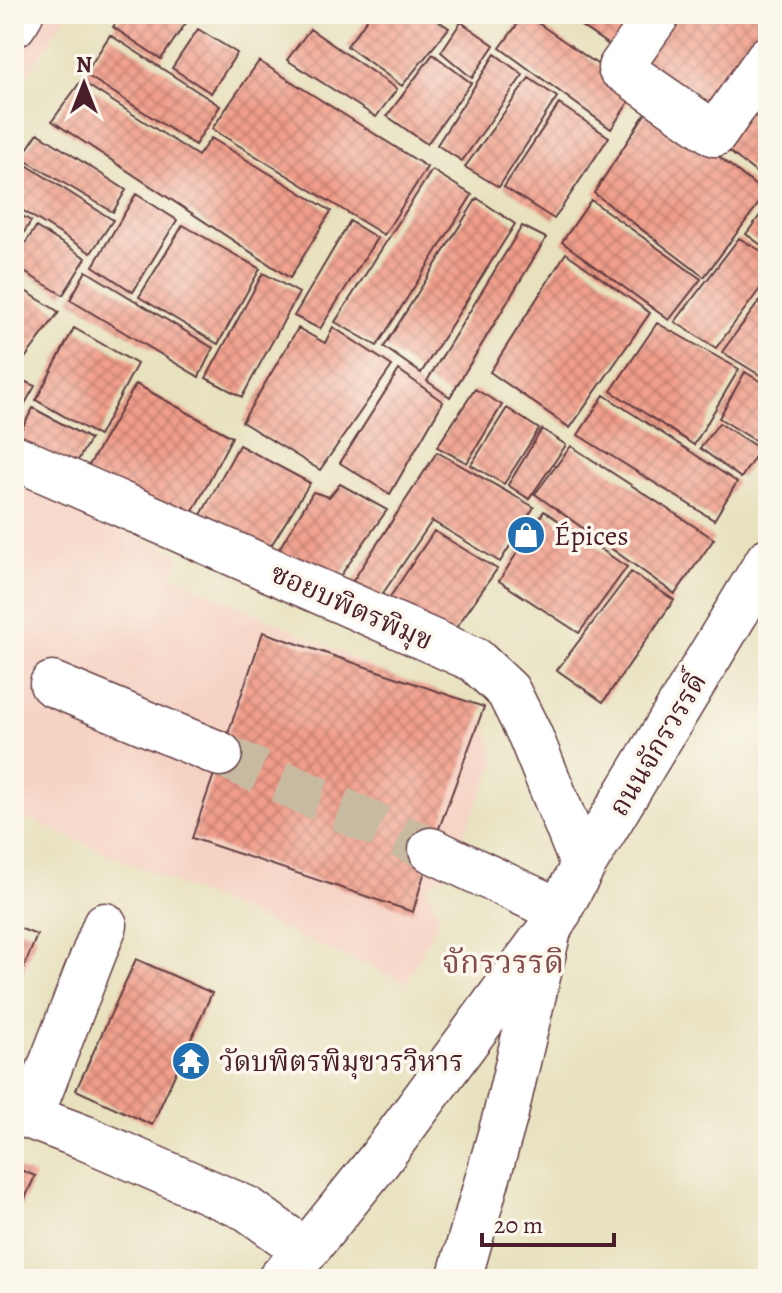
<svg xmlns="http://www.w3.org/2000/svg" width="782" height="1293" viewBox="0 0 782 1293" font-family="Alegreya,'Noto Serif Thai',serif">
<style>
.built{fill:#f5d2c3}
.building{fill:url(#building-cross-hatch)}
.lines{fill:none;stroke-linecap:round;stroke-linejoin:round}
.minor-tunnel{stroke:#c8baa1;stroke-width:44;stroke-dasharray:44 22;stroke-linecap:butt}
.minor-casing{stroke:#623c41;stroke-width:47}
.major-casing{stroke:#623c41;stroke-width:47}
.minor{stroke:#fff;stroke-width:44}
.major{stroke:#fff;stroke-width:44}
.labels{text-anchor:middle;stroke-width:7;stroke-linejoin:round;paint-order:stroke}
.poi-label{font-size:28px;fill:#4a1f2b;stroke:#fbf7ec;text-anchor:start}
.street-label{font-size:28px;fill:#4a1f2b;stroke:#fbf7ec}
.quarter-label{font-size:32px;fill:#844b4c;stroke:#fbf7ec}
</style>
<defs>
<pattern id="building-cross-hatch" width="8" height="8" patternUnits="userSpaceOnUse" patternTransform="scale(2)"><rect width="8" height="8" fill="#f19e8a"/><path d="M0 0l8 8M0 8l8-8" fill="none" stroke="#c58071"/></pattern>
</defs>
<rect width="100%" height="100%" fill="#fbf7ec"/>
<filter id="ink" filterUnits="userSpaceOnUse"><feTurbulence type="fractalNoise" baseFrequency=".0125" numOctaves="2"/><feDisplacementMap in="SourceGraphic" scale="16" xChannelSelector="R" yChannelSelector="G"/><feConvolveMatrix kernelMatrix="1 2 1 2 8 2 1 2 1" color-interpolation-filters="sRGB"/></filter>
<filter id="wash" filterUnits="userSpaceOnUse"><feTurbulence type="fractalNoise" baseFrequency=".006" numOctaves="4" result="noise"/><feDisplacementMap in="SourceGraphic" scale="32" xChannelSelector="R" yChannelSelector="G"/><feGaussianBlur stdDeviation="1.8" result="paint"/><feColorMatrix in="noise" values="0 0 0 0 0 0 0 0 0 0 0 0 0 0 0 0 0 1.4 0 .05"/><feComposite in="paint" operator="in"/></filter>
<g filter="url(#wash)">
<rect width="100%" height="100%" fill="#e7e1be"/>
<!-- built -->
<path class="built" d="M14,14h53l-53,81z
M14,483l166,71 -8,21 313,144 11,43 -51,114 -19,10 14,31 -34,66 -392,-170z"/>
<g id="blocks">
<!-- building -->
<path class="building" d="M122,14h57l9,6 -27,39 -48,-32z
M371,14h57l21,14 -47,58 -55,-40z
M525,14l111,77 -25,38 -111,-81z
M563,14h81l-26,37z
M667,14h101v21l-58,83 -78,-56z
M461,22l33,23 -22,33 -31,-26z
M198,29l39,24 -26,40 -39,-25z
M310,29l87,60 -21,28 -89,-57z
M110,35l110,71 -25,39 -110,-71z
M433,54l38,29 -44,61 -40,-28z
M495,54l28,21 -61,86 -25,-16z
M259,61l168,106 -43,68 -172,-106z
M529,78l28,19 -58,90 -34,-20z
M81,81l117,75 13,-18 120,73 -41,67 -238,-157z
M768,81v101l-47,-37z
M652,103l114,91 -62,83 -110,-84z
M559,104l50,33 -55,82 -50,-32z
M38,133l88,57 -13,22 -92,-54z
M17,159l96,61 -22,33 -77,-48v-41z
M432,170l40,25 -95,151 -42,-24z
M136,194l41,26 -44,72 -40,-26z
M477,198l38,26 -94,149 -37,-26z
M591,200l110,79 -32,41 -107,-78z
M768,205v45l-22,-16z
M14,211l17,10 -17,28z
M350,221l27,17 -57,91 -26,-13z
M183,225l77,44 -42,75 -79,-47z
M522,226l24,12 -96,159 -23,-16z
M36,227l50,31 -23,37 -49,-29v-6z
M739,238l29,17v23l-52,70 -41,-26z
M566,253l84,60 -80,115 -80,-56z
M86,271l127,77 -14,29 -129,-77z
M263,273l36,20 -57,104 -36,-19z
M14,284l45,28 -42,57 -3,-2z
M764,295l4,3v82l-46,-28z
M657,323l82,46 -45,76 -83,-54z
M333,327l59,39 -72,104 -78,-48 56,-94 27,15z
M74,328l63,36 -38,72 -63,-36z
M399,370l44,32 -53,92 -50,-31z
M745,372l23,14v55l-4,5 -45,-28z
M14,377l21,9 -21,37z
M136,384l96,53 -44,84 -103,-49z
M475,389l27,16 -35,58 -30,-16z
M604,395l133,87 -23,38 -136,-85z
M33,408l57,31 -19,34 -57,-30z
M507,408l32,21 -35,55 -33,-19z
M719,423l41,26 -19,29 -41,-30z
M542,429l24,16 -37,54 -21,-14z
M239,445l71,38 -46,74 -68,-33z
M571,446l143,93 -39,55 -140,-100z
M437,452l97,55 -34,55 -68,-41 -57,84 -28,-15z
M340,484l47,26 -54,76 -60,-27 40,-67 16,5z
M544,511l83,56 -48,66 -80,-52z
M434,531l63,38 -48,69 -65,-32z
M631,572l43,28 -71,102 -46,-32z
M263,632l221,75 -53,143 -18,62 -221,-74z
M14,926l23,9 -23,57z
M136,959l76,34 -60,132 -76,-35z
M14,1167l21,9 -21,47z"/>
</g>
</g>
<g filter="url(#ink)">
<use href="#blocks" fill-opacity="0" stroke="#623c41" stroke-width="2"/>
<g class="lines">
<!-- minor-tunnel -->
<path class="minor-tunnel" d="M220,754l211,96"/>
<!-- minor casing -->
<g class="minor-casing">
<path id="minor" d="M658,14l-38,54 95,66 53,-76
M14,25l7,-11
M14,457l461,203 33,31 22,44 53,131
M52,684l168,70
M431,850l129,61
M14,1111l69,26 165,72 58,42
M31,1116l74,-191
M459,1279l46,-162 44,-187"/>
</g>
<!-- major casing -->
<g class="major-casing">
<path id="major" d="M280,1279l26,-28 74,-92 169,-229 34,-64 185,-306"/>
</g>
<!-- minor -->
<use href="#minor" class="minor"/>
<!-- major -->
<use href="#major" class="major"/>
</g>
</g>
<!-- icons -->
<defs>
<g id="shop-disc" transform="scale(2)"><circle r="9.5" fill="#1f6fb2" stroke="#fbf7ec"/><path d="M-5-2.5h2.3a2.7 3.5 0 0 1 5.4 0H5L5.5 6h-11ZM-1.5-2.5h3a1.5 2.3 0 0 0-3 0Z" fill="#fff"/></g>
<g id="temple-disc" transform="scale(2)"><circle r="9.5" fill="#1f6fb2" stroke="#fbf7ec"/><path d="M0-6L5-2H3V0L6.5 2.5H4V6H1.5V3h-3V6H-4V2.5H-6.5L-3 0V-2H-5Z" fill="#fff"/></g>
</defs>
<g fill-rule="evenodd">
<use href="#shop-disc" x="526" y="535"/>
<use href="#temple-disc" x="191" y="1061"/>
</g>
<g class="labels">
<!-- poi labels -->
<g class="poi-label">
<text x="554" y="545">Épices</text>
<text x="219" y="1071">วัดบพิตรพิมุขวรวิหาร</text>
</g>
<!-- street labels -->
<g class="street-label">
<text transform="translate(352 606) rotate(24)" y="10">ซอยบพิตรพิมุข</text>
<text transform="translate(657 744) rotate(-59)" y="10">ถนนจักรวรรดิ์</text>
</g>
<!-- quarter labels -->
<g class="quarter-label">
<text x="503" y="973">จักรวรรดิ</text>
</g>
</g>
<!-- margin -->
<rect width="782" height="1293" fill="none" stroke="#fbf7ec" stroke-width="48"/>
<!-- north arrow -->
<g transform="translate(84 84)" stroke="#fbf7ec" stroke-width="6" paint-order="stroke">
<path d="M0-6L14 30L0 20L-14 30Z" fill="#4a1f2b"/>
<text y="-12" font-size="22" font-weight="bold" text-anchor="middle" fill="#4a1f2b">N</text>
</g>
<!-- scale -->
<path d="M482 1233v12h132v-12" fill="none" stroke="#4a1f2b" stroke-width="4"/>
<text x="494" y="1233" font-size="24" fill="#4a1f2b" stroke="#fbf7ec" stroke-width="6" paint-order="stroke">20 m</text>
</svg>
